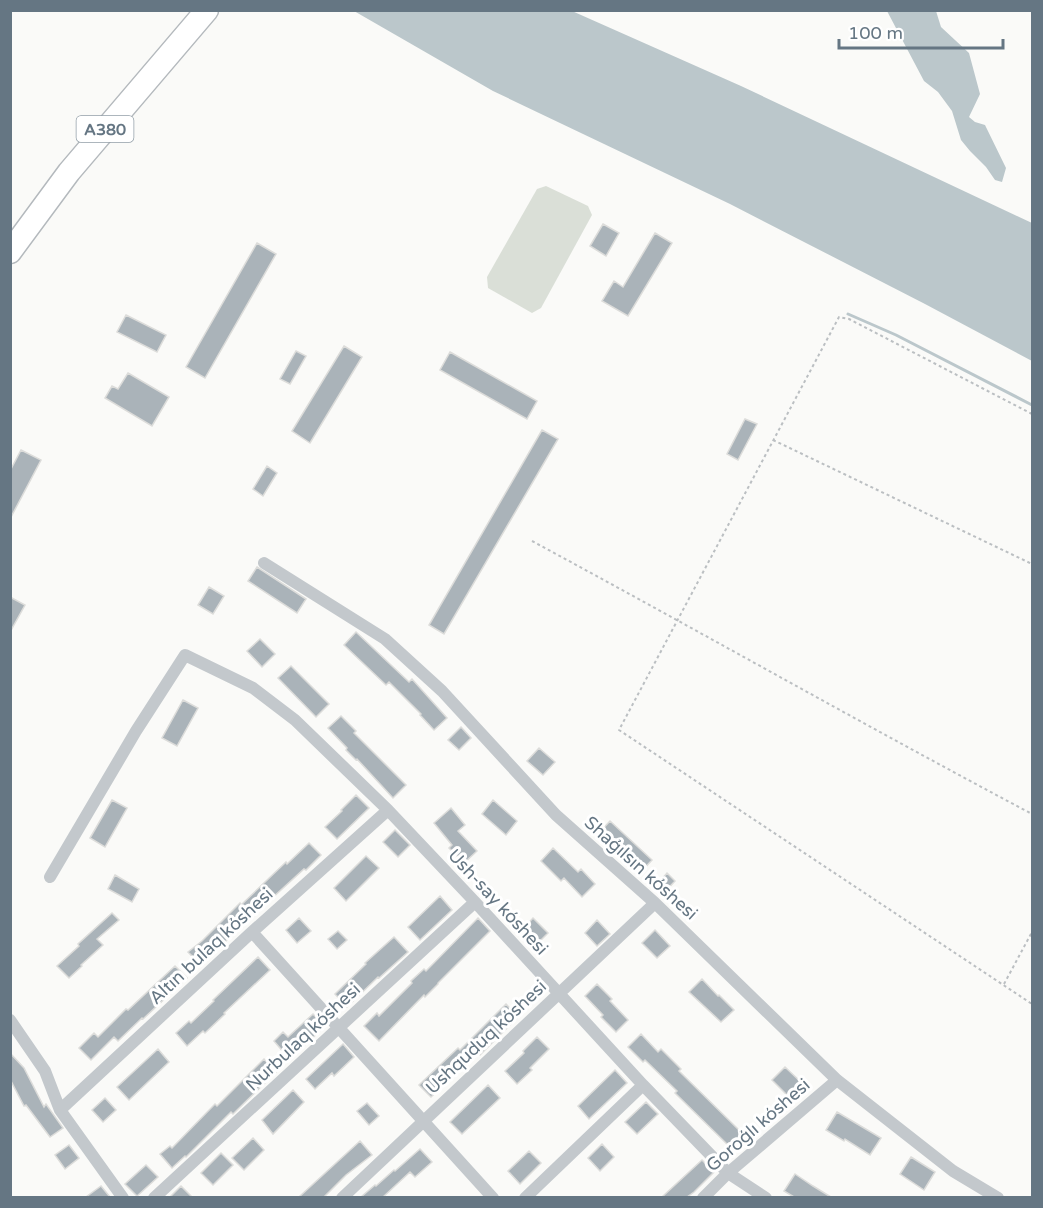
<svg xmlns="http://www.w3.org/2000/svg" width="1043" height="1208" viewBox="0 0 1043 1208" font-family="'Varela Round',sans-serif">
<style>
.green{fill:#dadfd7}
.water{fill:#bbc7cb}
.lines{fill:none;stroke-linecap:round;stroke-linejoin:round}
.stream{stroke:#bbc7cb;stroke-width:3}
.building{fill:#aab3b9;stroke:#dcdcda;stroke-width:1.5}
.highway-casing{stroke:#b4b9bd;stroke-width:25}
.path{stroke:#bbbfc2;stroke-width:2;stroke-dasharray:3 3;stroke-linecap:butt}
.street{stroke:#c3c8cc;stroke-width:12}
.highway{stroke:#fff;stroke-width:22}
.labels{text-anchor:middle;stroke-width:6;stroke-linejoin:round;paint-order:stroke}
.shield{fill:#fff;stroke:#939fa8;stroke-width:1.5}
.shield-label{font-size:16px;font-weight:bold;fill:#657683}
.street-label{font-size:18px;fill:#657683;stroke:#fff}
</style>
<rect width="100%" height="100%" fill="#fafaf8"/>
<!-- green -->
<path class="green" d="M546,186l42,20 4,9 -51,93 -9,5 -44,-25 -1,-11 50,-88z"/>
<!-- water -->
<path class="water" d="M354,11h218l169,75 291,137v138l-107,-57 -195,-100 -237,-113z
M887,11h49l5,16 28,26 11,41 -11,23 6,5 10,3 21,43 -4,14 -7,-2 -9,-13 -16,-16 -9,-11 -9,-29 -14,-19 -14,-11z"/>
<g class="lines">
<!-- stream -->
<path class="stream" d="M848,314l48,21 136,70"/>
</g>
<!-- building -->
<path class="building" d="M603,224l16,9 -13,23 -16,-10z
M655,233l17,10 -44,73 -26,-15 12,-20 9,6z
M257,243l19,11 -71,124 -19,-11z
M126,315l40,20 -9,17 -40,-20z
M344,346l18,11 -52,86 -18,-12z
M296,351l10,5 -16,28 -10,-5z
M450,352l87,49 -10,18 -87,-49z
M128,373l41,24 -17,29 -47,-28 7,-12 6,3z
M745,419l12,5 -19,36 -11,-6z
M542,430l16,9 -114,195 -15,-9z
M21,450l20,10 -31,59v-48z
M267,466l10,7 -14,23 -10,-7z
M257,567l49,32 -9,14 -49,-32z
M209,587l15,9 -11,18 -15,-9z
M10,597l15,8 -15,27z
M356,632l53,50 3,-3 35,39 -13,12 -14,-15 1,-1 -32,-32 -3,3 -42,-40z
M260,639l15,15 -13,13 -15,-16z
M291,666l38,38 -13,13 -38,-39z
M183,700l15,8 -21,38 -15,-8z
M341,716l15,15 -2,2 52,52 -13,13 -36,-39 -1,1 -10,-10 1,-2 -19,-20z
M461,727l10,11 -12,12 -11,-10z
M539,748l16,14 -12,13 -16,-14z
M356,795l13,13 -32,31 -12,-12 17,-16 -1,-1z
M112,800l15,8 -22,39 -15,-9z
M493,800l24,21 -11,14 -24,-21z
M451,808l14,17 -7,6 19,20 -13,12 -15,-15 3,-3 -18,-22z
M610,821l42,39 -12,13 -43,-38z
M395,830l15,15 -12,12 -15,-15z
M309,843l12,12 -15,15 -2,-1 -45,41 -1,-1 -23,21 1,1 -20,20 -16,13 -12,-12 14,-11 38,-38 1,2 45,-43 1,2z
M553,848l25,24 3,-3 14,15 -13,13 -18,-19 -3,3 -20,-20z
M366,856l13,12 -33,33 -12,-13z
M667,873l8,8 -12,13 -8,-7z
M115,875l24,14 -7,13 -24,-13z
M440,896l12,14 -32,30 -12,-13z
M112,913l7,7 -22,19 6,6 -22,20 1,1 -13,12 -12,-12 22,-20 -1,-2z
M299,918l12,13 -14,12 -11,-13z
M478,918l12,13 -52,52v1l-13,13 -1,-2 -45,46 -15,-15 13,-13 2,3 33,-33 -1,-2 13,-12 2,2z
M533,918l15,15 -13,13 -14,-15z
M597,920l13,14 -13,12 -12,-13z
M655,930l15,16 -13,12 -15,-15z
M338,931l9,9 -10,9 -9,-10z
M394,937l14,15 -29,26 -1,-1 -31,30 -12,-13 31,-30 -1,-1z
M258,957l12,13 -46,43 1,1 -20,19 -2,-2 -16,15 -11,-13 13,-12 2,2 23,-22 -1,-1z
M175,966l12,12 -44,41 -1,-1 -24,23 -4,-4 -23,23 -12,-12 15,-15 4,4 28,-28 2,1z
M702,979l16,17 1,-1 15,15 -13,12 -32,-30z
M597,984l15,15 -2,2 18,19 -12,12 -15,-15 2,-2 -18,-19z
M506,1004l12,13 -38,38 -2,-2 -47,44 -12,-12 39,-37 2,2z
M313,1014l12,12 -21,20 -4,-5 -15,13 -11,-13 9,-9 5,5z
M641,1034l17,18 3,-3 20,20 -2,2 64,63 -13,13 -55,-54 2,-2 -32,-31 -2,2 -15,-15z
M537,1037l12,12 -19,19 2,2 -15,14 -12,-13 19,-18 -1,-2z
M343,1044l11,13 -20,19 -2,-3 -17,16 -9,-10z
M158,1049l11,13 -40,38 -12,-13z
M10,1053l14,15 20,39 2,-3 17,24 -13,9 -24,-32 -2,1 -14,-27z
M264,1059l12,13 -43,42 -2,-2 -45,45 -1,-1 -13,12 -12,-14 10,-8 2,2 43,-44 2,2z
M785,1067l20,19 -13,14 -20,-20z
M615,1070l12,13 -38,36 -11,-13z
M488,1085l12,13 -38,36 -12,-12z
M293,1090l11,12 -31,32 -11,-14z
M105,1098l11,12 -13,12 -11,-12z
M646,1102l12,12 -21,20 -12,-12z
M367,1103l12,13 -10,9 -12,-14z
M837,1112l44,26 -11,17 -25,-16 -1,2 -18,-11z
M253,1138l11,12 -20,20 -12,-12z
M360,1141l12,14 -26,20 -22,22h-25z
M602,1144l12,13 -14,14 -12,-13z
M69,1145l10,13 -14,11 -10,-14z
M420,1149l12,13 -17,15 -5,-5 -27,25h-22l14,-12 1,1 18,-16 1,1z
M529,1151l12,12 -21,21 -12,-13z
M221,1153l12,12 -20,20 -12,-12z
M911,1157l24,15 -11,18 -24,-16z
M702,1160l12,12 -20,20 -7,5h-25z
M146,1165l12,12 -21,19 -12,-12z
M795,1174l18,12 18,11h-37l-10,-6z
M101,1186l9,11h-24z
M181,1186l11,11h-22z"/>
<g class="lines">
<!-- highway casing -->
<g class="highway-casing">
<path id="highway" d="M10,252l59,-80 138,-162"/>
</g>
<!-- path -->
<path class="path" d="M1032,414l-183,-95 -10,-2 -220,413 413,274
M773,440l259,124
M532,541c167,90 332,184 500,273
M1004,984l28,-52"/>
<!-- street -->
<path class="street" d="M264,563l121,76 57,52 114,124 99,88 182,177 116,91 45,27
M50,877l86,-146 49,-76 68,33 42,32 93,90 87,92 168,183 85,88 38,25
M252,932l241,266
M10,1020l35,51 15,39 63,88
M60,1110l192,-178 136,-122
M154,1198l321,-296
M342,1198l313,-295
M525,1198l118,-113
M703,1198l25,-25 109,-93"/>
<!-- highway -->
<use href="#highway" class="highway"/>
</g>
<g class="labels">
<!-- shield labels -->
<rect class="shield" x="76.5" y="116" width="57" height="26" rx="4.5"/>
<g class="shield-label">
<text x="105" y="135">A380</text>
</g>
<!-- street labels -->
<g class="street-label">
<text transform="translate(641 868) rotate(42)" y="6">Shaǵılsın kóshesi</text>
<text transform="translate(498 902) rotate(47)" y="6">Ush-say kóshesi</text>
<text transform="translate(211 946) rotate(-43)" y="6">Altın bulaq kóshesi</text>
<text transform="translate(303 1037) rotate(-43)" y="6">Nurbulaq kóshesi</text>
<text transform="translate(486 1037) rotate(-43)" y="6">Ushquduq kóshesi</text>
<text transform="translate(758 1125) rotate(-41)" y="6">Goroǵlı kóshesi</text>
</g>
</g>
<!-- border -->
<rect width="1043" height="1208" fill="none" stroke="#657683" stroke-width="24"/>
<!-- scale -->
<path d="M839 39v9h164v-9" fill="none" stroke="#657683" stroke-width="3"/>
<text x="848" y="39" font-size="18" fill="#657683" stroke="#ffffff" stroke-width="4.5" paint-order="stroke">100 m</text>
</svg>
